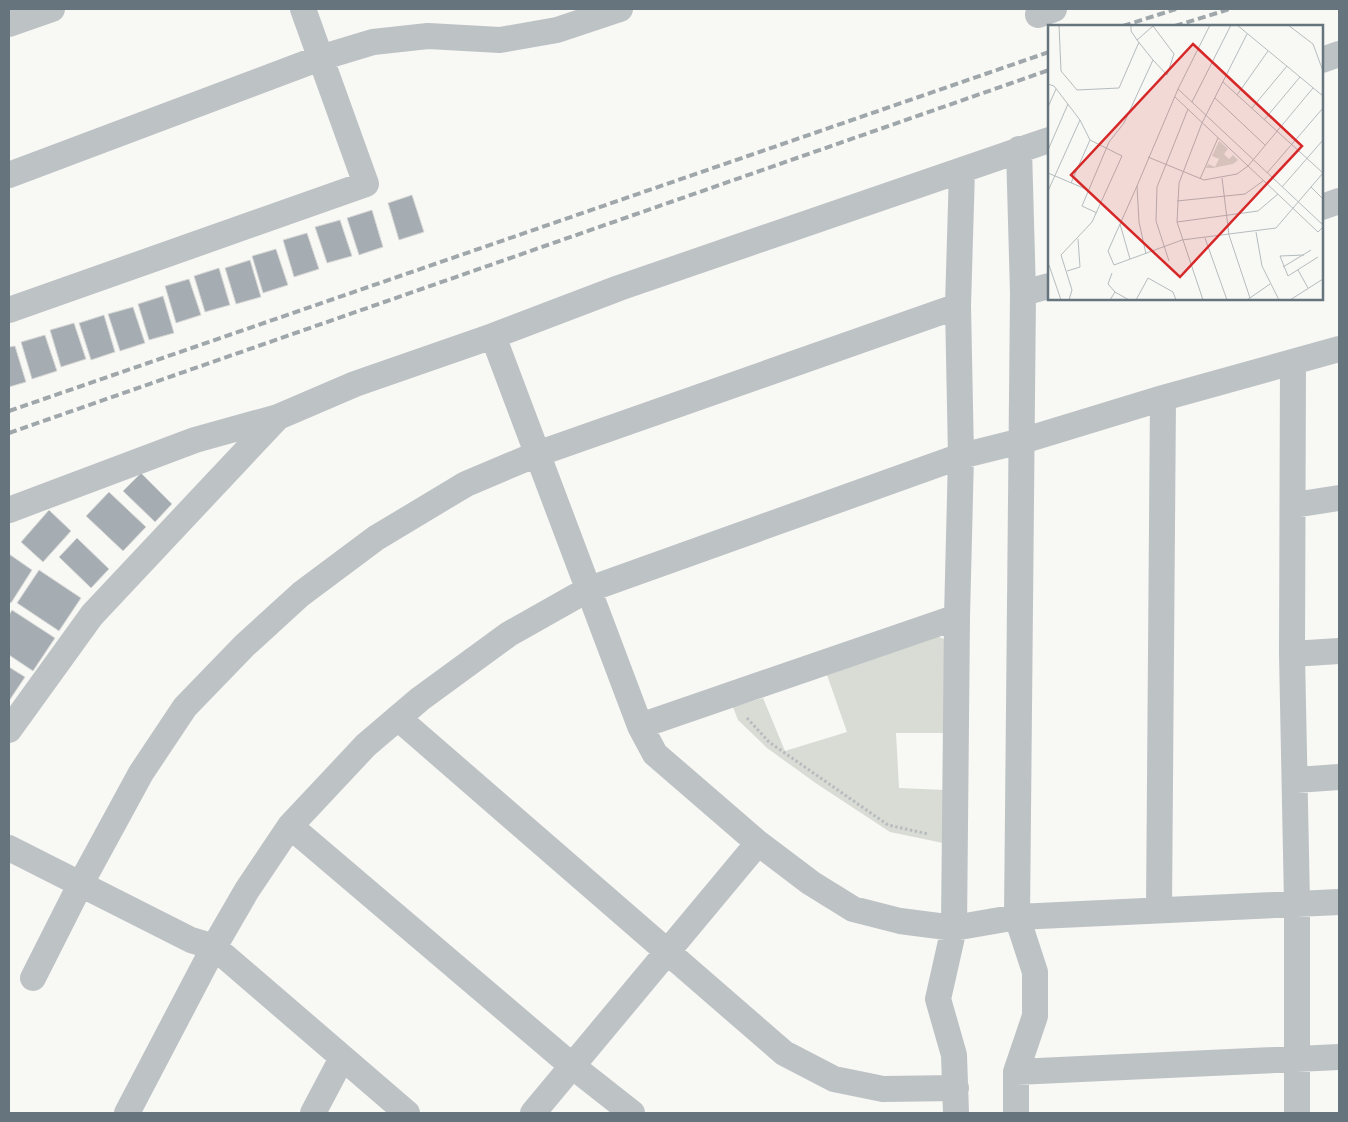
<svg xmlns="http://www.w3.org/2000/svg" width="1348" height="1122" viewBox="0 0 1348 1122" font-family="Ubuntu,sans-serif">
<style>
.green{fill:#d8dcd5}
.building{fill:#a5adb2;stroke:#d9d9d8}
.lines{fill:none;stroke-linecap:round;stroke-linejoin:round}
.path{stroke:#b8bcbe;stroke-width:3;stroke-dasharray:2.5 2.5;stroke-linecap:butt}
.street{stroke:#bdc2c5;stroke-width:26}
.rail{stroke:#a0a7ab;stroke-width:4;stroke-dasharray:8 4;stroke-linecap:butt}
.inset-road{fill:none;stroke:#b5bcbe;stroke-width:1}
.view{fill:#d62828;fill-opacity:0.15;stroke:#d62828;stroke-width:2.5}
.inset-edge{fill:none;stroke:#66757d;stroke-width:2.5}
</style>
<rect width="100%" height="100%" fill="#f8f8f5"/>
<!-- green -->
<path class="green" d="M937,636l9,4v93h-50l3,55 46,2 -2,53 -53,-11 -73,-48 -50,-36 -29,-28 -5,-13 30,-9 22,53 62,-19 -20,-57z"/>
<!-- building -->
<path class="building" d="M412,195l12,37 -25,8 -11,-37z
M372,210l11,37 -24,8 -12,-37z
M340,220l12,36 -25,7 -12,-36z
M307,233l12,36 -25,8 -11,-37z
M276,249l12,36 -25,8 -11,-37z
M250,260l11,37 -25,7 -11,-36z
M219,268l11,37 -25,7 -11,-36z
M189,279l12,36 -25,8 -11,-37z
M163,296l11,37 -25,7 -11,-36z
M133,307l12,36 -25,8 -12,-37z
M104,315l11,37 -24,8 -12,-37z
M74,323l12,36 -25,8 -11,-37z
M45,335l12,36 -25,8 -11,-37z
M15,346l11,36 -17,5v-40z
M141,473l31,31 -17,18 -32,-31z
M109,492l37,35 -23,24 -37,-35z
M49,510l22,21 -28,31 -22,-20z
M77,538l32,31 -18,19 -32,-31z
M9,554l23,16 -21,33 -2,-1z
M39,570l42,28 -22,33 -42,-28z
M12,610l43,28 -22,33 -24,-16v-40z
M9,667l16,10 -16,24z"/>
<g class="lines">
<!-- path -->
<path class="path" d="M747,718l22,24 119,83 40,9"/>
<!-- street -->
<path class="street" d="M1039,9l-1,6 16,-6
M9,24l43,-15
M1322,60l17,-6
M9,175l311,-117 53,-16 55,-6 72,4 57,-10 63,-21
M1322,207l17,-6
M1023,293l26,-7
M9,310l357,-126 -63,-175
M493,336l147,390 15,28 103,89 53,40 42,26 47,12 54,7 63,-11 322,-15
M1293,363l-1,291 5,249v210
M1294,505l45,-7
M9,510l186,-70 83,-23
M1292,654l47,-3
M398,718l386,335 50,26 49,10 73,-1
M640,726l317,-109
M9,730l83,-115 186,-198 77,-33 138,-48 126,-48 430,-148
M1296,780l43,-3
M290,826l281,239 61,48
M9,848l182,92 23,7 193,166
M1159,909l4,-511
M33,978l47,-93 61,-112 44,-66 60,-62 56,-51 75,-56 90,-54 71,-30 421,-148
M1016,1072l323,-15
M127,1113l87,-166 33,-57 43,-64 76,-81 54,-46 89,-65 78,-44 374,-134 61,-15 141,-43 176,-49
M313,1113l29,-55
M533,1113l225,-270
M956,1113l-2,-58 -16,-56 16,-71 3,-311 4,-161 -3,-150 4,-136
M1016,1113v-41l19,-56v-44l-18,-55 6,-624 -4,-144"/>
<!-- rail -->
<path class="rail" d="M1123,26l53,-17
M1175,26l55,-17
M9,411l1040,-359
M9,433l1040,-363"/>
</g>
<!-- overview -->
<g transform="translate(1048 25)">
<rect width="275" height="275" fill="#f8f8f5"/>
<path d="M171,116l9,8 -4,5 5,5 4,-4 5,5 -5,4 -20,4h-7l2,-4 7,3 4,-8 -7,-3z" fill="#d8dcd5"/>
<path class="inset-road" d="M11,0l2,46 16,19 42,-2 20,-46M83,0v6l6,9 16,20 14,15 7,-21 -21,-28 -16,14M189,0l86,71M240,0l25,19 10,27M175,57l100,91M0,59l6,2 26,34 10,20 32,16 -30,66 -31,33 11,35 -3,10M130,64l145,136M189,70l31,-44M127,72l143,135 5,-5M167,73l50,47M144,77l39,-77M0,82l8,-18M204,83l35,-42M216,95l36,-43M0,125l20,-46M100,132l56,23 33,-6 11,-8 65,-78M0,148l40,17M219,148l56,-65M174,153l7,57 21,63M152,154l18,-41M23,158l19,-43M89,161l-29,65 6,14 68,-25 94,-12 47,-55M234,162l41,-47M263,162l12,12M0,166l32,-71M129,176l68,-7 18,-13M49,188l-15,-7 27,-64 15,-19 29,-63M129,197l81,-11 20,-17M72,199l10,35M208,207l6,34 17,34M157,213l22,62M98,229l-7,-32 -2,-36 41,-97 32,-64M256,230l-24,1 8,20 30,-19M121,236l-13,-40 1,-34 31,-78M1,240l12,35M235,242l28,-17M250,245l10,18M19,246l13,-4 -2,-28M64,248l-4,11 7,8M62,275l5,-8 14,8M88,275l12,-22 25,14 3,8M155,275l-26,-78 2,-39 23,-60 45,-89M199,275l23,-16M242,275l33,-21"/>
<path class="view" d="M145,19l109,102 -122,131 -109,-102z"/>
<rect width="275" height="275" class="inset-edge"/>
</g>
<!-- border -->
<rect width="1348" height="1122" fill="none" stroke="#66757d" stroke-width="20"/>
</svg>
